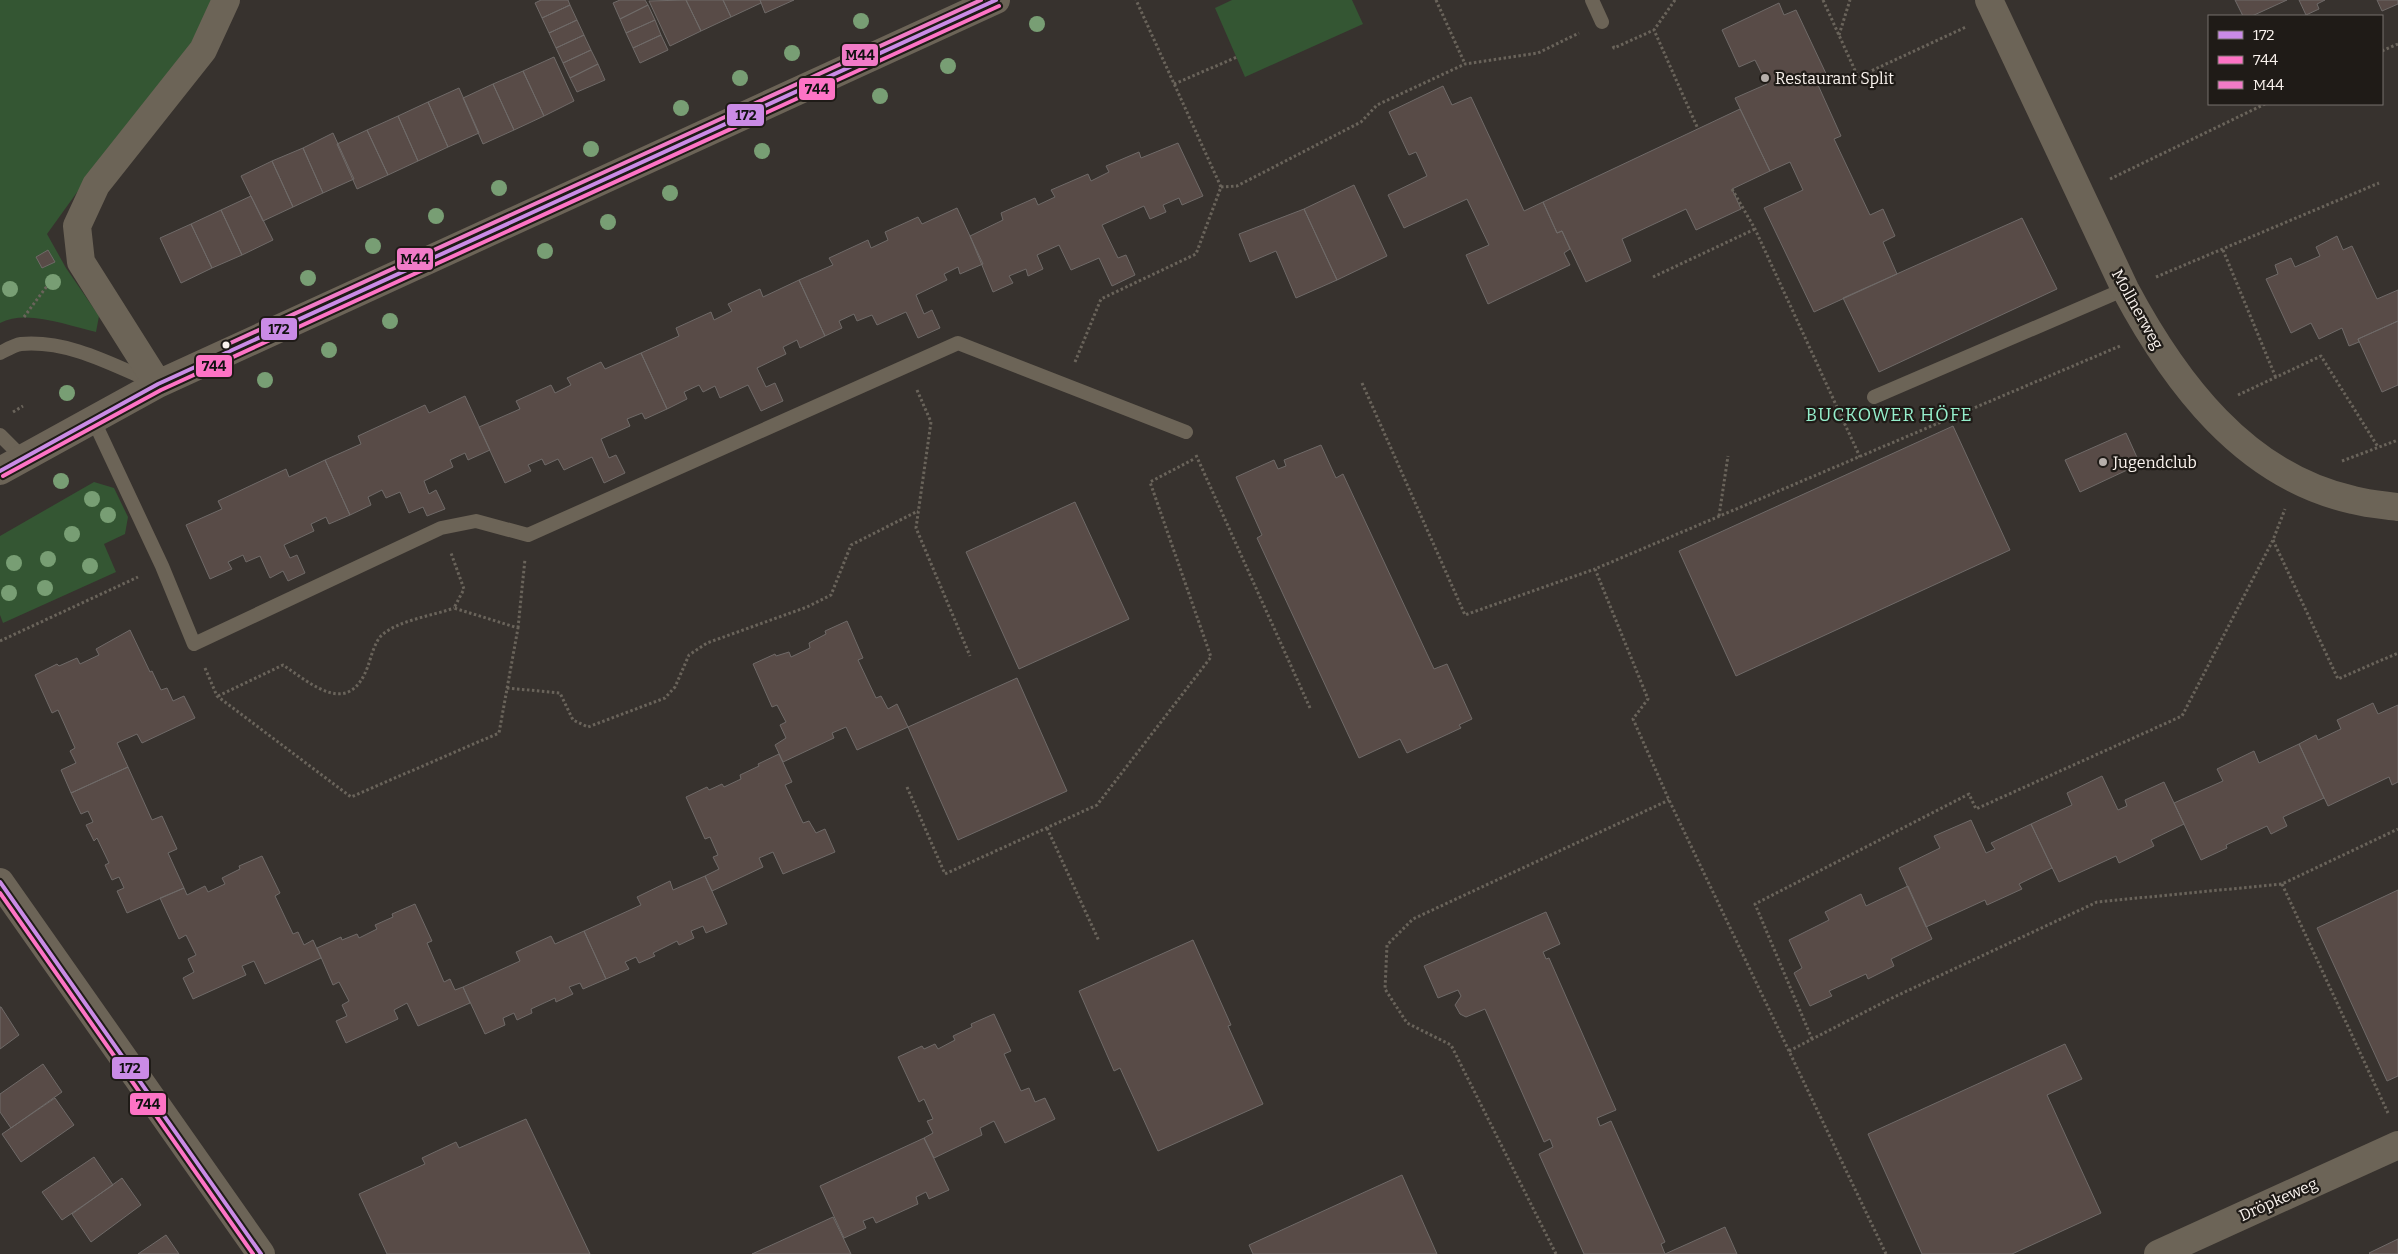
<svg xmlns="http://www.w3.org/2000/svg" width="2398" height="1254" viewBox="0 0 2398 1254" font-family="Bitter,serif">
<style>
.green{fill:#345633}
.building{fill:#584b47;stroke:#6f6a68}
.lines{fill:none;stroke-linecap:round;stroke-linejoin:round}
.path{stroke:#6a645b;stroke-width:3;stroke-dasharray:2.5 2.5;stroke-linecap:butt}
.lane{stroke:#6c6457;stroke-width:14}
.street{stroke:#6c6457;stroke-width:28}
.bus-1-casing{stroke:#1f1b17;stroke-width:8}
.bus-2-casing{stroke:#1f1b17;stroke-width:8}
.bus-3-casing{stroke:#1f1b17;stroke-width:8}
.bus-1{stroke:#ca8be6;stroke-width:4}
.bus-2{stroke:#fd73c5;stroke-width:4}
.bus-3{stroke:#f17bc7;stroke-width:4}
.tree{fill:#789e74}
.poi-dot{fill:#b6afab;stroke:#1f1b17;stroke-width:2}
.bus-dot{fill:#faf3ee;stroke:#1f1b17;stroke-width:2}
.labels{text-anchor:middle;stroke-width:4.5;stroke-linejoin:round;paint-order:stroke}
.poi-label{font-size:16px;fill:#faf3ee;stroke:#1f1b17;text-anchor:start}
.street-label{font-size:16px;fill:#faf3ee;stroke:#1f1b17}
.neighbourhood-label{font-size:18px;letter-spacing:1px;fill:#95efcc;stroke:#1f1b17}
.line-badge{stroke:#1f1b17;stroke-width:2}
.pale-badge-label{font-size:14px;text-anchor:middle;font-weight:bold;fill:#111}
</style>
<rect width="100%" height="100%" fill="#37322e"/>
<!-- green -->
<path class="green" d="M0,0h218l-13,27 -117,150 -41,57 19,34 33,48 -3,16c-28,-6 -69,-23 -96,-9z
M1232,0h120l11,24 -118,53 -30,-69z
M94,482l20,6 14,29 -3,17 -21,10 12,28 -113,51 -3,-8v-79z"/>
<!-- building -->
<path class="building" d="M541,0h27l2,5 -28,13 -7,-15z
M620,0h25l3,5 -28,14 -7,-16z
M686,0l15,31 -31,15 -21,-45z
M686,0h37l8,17 -30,14z
M723,0h37l1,3 -30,14z
M760,0h34l-29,13z
M2235,0h52l-35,16h-9z
M2299,0h26l-8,4 2,5 -13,6z
M2377,0h21v4l-16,7z
M1779,3l5,12 12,-5 33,70 -11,5 23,51 -7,3 36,76 13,-6 12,27 -12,6 14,32 -83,38 -50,-104 39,-18 -13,-28 -20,9 -35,-73 32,-14 -12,-24 -16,7 -17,-37z
M570,5l7,15 -28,13 -7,-15z
M648,5l7,15 -29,13 -6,-14z
M577,20l7,15 -28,13 -7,-15z
M655,20l6,15 -28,13 -7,-15z
M584,35l7,15 -28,13 -7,-15z
M661,35l7,15 -28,13 -7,-15z
M591,50l7,14 -28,14 -7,-15z
M554,57l20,44 -30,15 -21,-45z
M598,64l7,16 -28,12 -7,-14z
M523,71l21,45 -30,14 -21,-46z
M493,84l21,46 -31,14 -20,-46z
M1443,86l9,19 19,-8 53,114 19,-9 14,31 5,-2 8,18 -6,4 6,12 -82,39 -22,-49 23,-10 -22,-46 -63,29 -16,-33 39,-19 -11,-24 -7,3 -20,-43z
M459,88l20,45 -31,14 -20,-45z
M428,102l20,45 -30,14 -20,-45z
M1740,109l30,62 -38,18 9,20 -45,21 -10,-21 -64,30 9,22 -45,21 -24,-51 -5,2 -14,-31z
M398,116l20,45 -30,14 -21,-45z
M367,130l21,45 -31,14 -20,-45z
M333,133l21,46 -31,14 -20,-45z
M1178,143l25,53 -21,9 -3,-7 -16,7 3,7 -16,7 -6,-13 -42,19 16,33 8,-3 9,20 -23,11 -13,-28 -28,12 -12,-25 -22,10 6,14 -15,7 -2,-7 -17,7 4,7 -20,9 -23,-56 33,-16 -2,-7 34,-15 3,7 17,-8 -4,-7 37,-16 3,7 18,-9 -3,-6 33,-14 2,6z
M303,148l20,45 -30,14 -21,-46z
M272,161l21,46 -30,14 -22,-45z
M1354,185l33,71 -50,24 -33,-71z
M251,196l22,44 -31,15 -21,-45z
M957,208l26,56 -23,10 -2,-7 -14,7 3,6 -31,15 8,19 8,-4 8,18 -22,10 -12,-26 -29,13 -5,-10 -15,6 -3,-7 -15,7 3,7 -17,8 -26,-56 34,-15 -4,-7 39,-18 3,8 17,-8 -3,-8 33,-15 4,7z
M1304,209l33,71 -41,18 -20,-47 -26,11 -11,-28z
M221,210l21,45 -30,13 -21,-44z
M2022,218l35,71 -178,83 -36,-74z
M191,224l21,44 -31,15 -21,-45z
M2337,236l6,14 9,-4 25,53 21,-9v31l-40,18 1,3 -10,4 -7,-18 -23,11 -8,-16 -20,10 -25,-54 12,-5 -3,-9 16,-7 4,9 25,-11 -4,-9z
M48,250l7,12 -13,6 -6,-11z
M799,280l26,56 -25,12 -3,-8 -14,7 3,7 -29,14 9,19 9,-4 8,18 -22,10 -13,-26 -28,13 -5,-12 -12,6 -4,-7 -15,7 3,7 -20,10 -26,-56 38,-17 -3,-8 35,-16 3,8 18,-9 -4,-7 32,-15 3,8z
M2398,321v64l-16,7 -24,-53z
M641,353l26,56 -22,10 -3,-6 -15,6 3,7 -29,13 8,19 7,-3 9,18 -21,10 -12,-26 -28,13 -6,-11 -13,6 -3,-6 -14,6 3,6 -26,12 -26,-56 41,-18 -4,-8 35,-16 4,8 16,-8 -4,-7 34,-16 4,7z
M465,396l25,54 -22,10 -3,-7 -15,7 3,7 -29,14 5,13 7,-4 9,19 -18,7 -4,-9 -14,6 -9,-21 -14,6 -4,-8 -14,7 3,8 -21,10 -25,-55 36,-16 -3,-8 67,-31 4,8z
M1953,426l57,124 -274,126 -57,-125z
M2126,433l14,31 -60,28 -15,-32z
M1321,445l15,33 7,-4 91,195 13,-5 25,55 -13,6 2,3 -54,25 -7,-14 -41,19 -102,-220 5,-3 -26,-58 38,-17 4,9 8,-3 -2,-6z
M325,460l25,55 -21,9 -3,-7 -15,7 3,7 -30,14 6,13 7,-3 8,18 -17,8 -5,-10 -13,7 -10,-22 -14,6 -3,-7 -15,7 4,7 -22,10 -24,-54 36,-16 -4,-8 68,-32 3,8z
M1075,502l54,117 -110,50 -53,-117z
M847,621l16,37 -5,2 18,38 5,-2 7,13 9,-5 11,23 -51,23 -11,-23 -14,6 2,5 -51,24 -8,-17 11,-7 -6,-13 6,-3 -9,-17 -5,2 -19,-43 22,-10 1,2 13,-4 2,5 19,-9 -1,-5 17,-9 -1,-3z
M130,630l20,42 2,-1 9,19 6,-2 6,13 11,-5 11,22 -53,25 -5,-9 -20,9 11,24 -57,26 -10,-23 15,-7 -6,-12 5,-3 -17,-38 -6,3 -17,-38 22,-11 2,2 18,-8 3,6 19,-9 -3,-6z
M1017,678l50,113 -109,49 -50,-113z
M2373,703l5,11 20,-9v77l-6,3 -3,-8 -61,29 -29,-62 17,-9 2,5 23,-11 -4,-9z
M2299,744l25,54 -41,19 4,9 -16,8 -4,-8 -41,19 1,3 -26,12 -27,-57 49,-22 -6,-12 37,-18 5,12z
M779,754l13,28 -7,3 18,38 6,-2 7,12 9,-4 10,23 -52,22 -10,-22 -14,6 4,9 -51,24 -7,-15 14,-7 -6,-12 5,-2 -8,-18 -5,2 -19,-42 21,-10 2,3 13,-6 2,3 17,-8 -1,-4 19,-9 -1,-2z
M128,767l24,53 10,-4 15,33 -9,4 16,35 -57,25 -10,-22 7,-3 -5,-11 -7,3 -7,-15 4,-2 -12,-25 -3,3 -8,-16 7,-3 -5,-11 -7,3 -10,-21z
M2102,776l16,34 9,-4 -2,-6 39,-18 20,42 -33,16 3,6 -35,17 -3,-7 -57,26 -28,-58 41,-19 -5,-12z
M1971,820l15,33 9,-4 -4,-6 40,-19 21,44 -33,16 3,5 -35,16 -2,-5 -59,27 -27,-59 41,-20 -6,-12z
M262,856l18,37 -5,3 18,38 5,-2 6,13 9,-5 8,18 -56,26 -11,-23 -12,5 4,9 -53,24 -10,-21 11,-6 -6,-13 8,-4 -10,-20 -7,4 -19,-41 24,-10 3,7 18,-9 3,6 17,-8 -3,-6 18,-9 -1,-3z
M705,876l22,48 -21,9 -3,-7 -12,5 3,7 -15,7 -2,-4 -24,12 2,3 -16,7 -3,-6 -11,5 4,7 -23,10 -22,-48 57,-26 -4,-8 33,-16 3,9z
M1908,886l24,53 -41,20 3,7 -26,13 -2,-5 -37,17 3,5 -22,10 -16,-33 8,-5 -13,-28 40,-20 -4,-8 36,-18 5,12z
M2398,890v186l-11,5 -70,-153z
M415,904l17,37 -5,2 17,39 6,-3 5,11 8,-3 7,16 -52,23 -11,-23 -13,7 4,9 -52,24 -10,-22 11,-5 -5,-11 7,-4 -10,-19 -6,3 -16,-37 24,-11 1,3 15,-6 2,4 18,-9 -2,-4 18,-8 -1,-3z
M1546,912l14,32 -17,8 3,7 3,-1 67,152 -19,8 3,8 11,-5 54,121 -4,2 4,10 60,-27 12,27h-153l-45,-100 14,-7 -3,-8 -6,3 -59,-133 -19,8 -6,-3 -5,-9 6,-9 -3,-6 -20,8 -14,-32z
M584,931l22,48 -23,10 -3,-6 -11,4 4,7 -17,8 -1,-4 -24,11 1,4 -15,7 -3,-7 -11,5 2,7 -20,9 -22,-47 57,-26 -4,-9 35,-16 4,8z
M1193,940l38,85 -3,1 35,78 -105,47 -38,-83 -6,3 -35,-80z
M1,1007l18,28 -19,14v-42z
M994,1014l17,37 -7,3 17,37 8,-3 6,14 10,-4 10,21 -50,24 -11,-22 -14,7 2,7 -48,23 -10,-20 9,-5 -6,-12 6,-2 -9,-20 -5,3 -21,-45 24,-11 2,3 11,-5 3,5 17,-9 -2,-4 19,-9 -1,-3z
M2065,1044l17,35 -35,16 54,118 -89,41h-90l-54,-120z
M43,1064l19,28 -51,36 -11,-16v-18z
M55,1098l19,27 -53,37 -19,-28z
M526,1119l64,135h-203l-28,-60 66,-30 -3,-6 34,-16 3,6z
M924,1138l25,52 -20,9 -3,-7 -10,5 2,7 -42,19 -3,-6 -10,4 3,7 -22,10 -24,-52z
M94,1157l19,28 -51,35 -20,-28z
M1402,1175l35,79h-184l-4,-9z
M122,1178l19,27 -50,37 -19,-28z
M833,1217l18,37h-99z
M166,1235l13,19h-41z
M2398,1239v15h-28l-1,-1z"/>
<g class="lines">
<!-- path -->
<path class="path" d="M1436,0l29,64
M1675,0l-21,30 44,99
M1823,0l35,77 108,-50
M1839,35l11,-35
M1613,46l1,2 40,-18
M2382,51l16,-7
M1174,84l63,-27
M2110,179l155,-75
M1221,187l16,-1 124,-64 16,-17 88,-41 73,-11 41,-20
M1732,189l23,40 105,228
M2223,250l53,128
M1653,277l102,-48
M2156,277l223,-94
M24,317l29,-39
M1075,362l26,-63 95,-45 25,-67 -85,-187
M1362,383l103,232 130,-46
M917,390l14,32 -15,106 54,128
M2238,395l83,-39 57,91
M13,412l10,-6
M1196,455l114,253
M2342,461l56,-21
M1719,516l9,-60
M2273,540l65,139 60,-26
M518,628l7,-69
M0,641l138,-64
M205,668l12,28 134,101 148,-64 19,-105 -64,-20 10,-19 -13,-36
M507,688l53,5 13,27 15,7 77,-29 10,-11 14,-32 18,-12 100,-36 24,-12 20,-50 67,-34
M218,696l65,-31c30,20 66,53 85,1 3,-9 7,-25 14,-31 17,-15 50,-19 72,-27
M907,787l38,87 152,-69 114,-148 -61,-175 44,-23
M1047,828l52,113
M2282,884l106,229
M1812,1039l-57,-135 214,-110 7,15 206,-93 91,-176 12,-31
M1789,1051l103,-53 205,-96 185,-18 116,-55
M1556,1254l-105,-209 -44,-22 -22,-34 2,-44 26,-26 256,-119
M1886,1254l-217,-454 -36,-81 15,-20 -53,-130 525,-223"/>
<!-- lane -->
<path class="lane" d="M1592,0l10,22
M0,353c6,-3 14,-8 21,-9 47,-4 90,20 132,38
M1874,397l251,-108
M93,419l69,147 32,78 247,-116 35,-7 52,14 430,-192 228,89
M0,435l23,23"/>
<!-- street -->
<path class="street" d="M1989,0l136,289c49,92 119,187 228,211 15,4 30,5 45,7
M158,384l-77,-122 -4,-36 19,-41 107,-135 23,-50
M0,471l158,-87 838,-384
M0,882l261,372
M2158,1254l240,-109"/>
<!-- bus-1 casing -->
<g class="bus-1-casing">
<path id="bus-1" d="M0,471l158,-87 838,-384
M0,882l261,372"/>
</g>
<!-- bus-2 casing -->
<g class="bus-2-casing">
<path id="bus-2" d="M3,476l158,-86 838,-384
M0,893l253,361"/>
</g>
<!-- bus-3 casing -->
<g class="bus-3-casing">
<path id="bus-3" d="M226,345l755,-345"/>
</g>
<!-- bus-1 -->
<use href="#bus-1" class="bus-1"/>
<!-- bus-2 -->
<use href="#bus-2" class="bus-2"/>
<!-- bus-3 -->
<use href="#bus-3" class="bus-3"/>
</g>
<!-- trees -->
<g class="tree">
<circle cx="861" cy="21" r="8"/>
<circle cx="1037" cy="24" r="8"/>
<circle cx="792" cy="53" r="8"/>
<circle cx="948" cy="66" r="8"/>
<circle cx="740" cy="78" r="8"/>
<circle cx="880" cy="96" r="8"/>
<circle cx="681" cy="108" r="8"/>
<circle cx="591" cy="149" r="8"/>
<circle cx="762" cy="151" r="8"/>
<circle cx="499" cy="188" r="8"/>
<circle cx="670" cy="193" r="8"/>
<circle cx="436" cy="216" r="8"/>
<circle cx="608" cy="222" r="8"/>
<circle cx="373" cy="246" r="8"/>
<circle cx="545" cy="251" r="8"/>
<circle cx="308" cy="278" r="8"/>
<circle cx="53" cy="282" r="8"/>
<circle cx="10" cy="289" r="8"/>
<circle cx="390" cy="321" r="8"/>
<circle cx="329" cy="350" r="8"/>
<circle cx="265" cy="380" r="8"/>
<circle cx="67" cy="393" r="8"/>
<circle cx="61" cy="481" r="8"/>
<circle cx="92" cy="499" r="8"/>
<circle cx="108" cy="515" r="8"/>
<circle cx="72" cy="534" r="8"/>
<circle cx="48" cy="559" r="8"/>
<circle cx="14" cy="563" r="8"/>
<circle cx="90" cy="566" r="8"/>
<circle cx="45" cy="588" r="8"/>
<circle cx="9" cy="593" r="8"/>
</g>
<!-- markers -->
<g class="poi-dot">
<circle cx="1765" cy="78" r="5"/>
<circle cx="2103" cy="462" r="5"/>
</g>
<circle class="bus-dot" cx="226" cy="345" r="4.5"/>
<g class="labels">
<!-- poi labels -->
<g class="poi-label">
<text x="1775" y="84">Restaurant Split</text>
<text x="2113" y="468">Jugendclub</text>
</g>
<!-- street labels -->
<g class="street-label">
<text transform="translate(2138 309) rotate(61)" y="6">Mollnerweg</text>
<text transform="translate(2278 1199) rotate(-24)" y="6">Dröpkeweg</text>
</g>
<!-- neighbourhood labels -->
<g class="neighbourhood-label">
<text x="1889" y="421">BUCKOWER HÖFE</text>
</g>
</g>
<g class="line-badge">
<rect x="841" y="43" width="38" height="24" rx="5" fill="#f17bc7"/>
<rect x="798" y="77" width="38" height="24" rx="5" fill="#fd73c5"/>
<rect x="726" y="103" width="39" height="24" rx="5" fill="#ca8be6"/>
<rect x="396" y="247" width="38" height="24" rx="5" fill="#f17bc7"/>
<rect x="260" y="317" width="38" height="24" rx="5" fill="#ca8be6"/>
<rect x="195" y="354" width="38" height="24" rx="5" fill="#fd73c5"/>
<rect x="111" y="1056" width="39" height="24" rx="5" fill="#ca8be6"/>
<rect x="129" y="1092" width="38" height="24" rx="5" fill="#fd73c5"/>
</g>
<g class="pale-badge-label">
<text x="860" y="60">M44</text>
<text x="817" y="94">744</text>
<text x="746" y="120">172</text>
<text x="415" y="264">M44</text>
<text x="279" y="334">172</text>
<text x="214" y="371">744</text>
<text x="130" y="1073">172</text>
<text x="148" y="1109">744</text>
</g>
<!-- legend -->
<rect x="2208" y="15" width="175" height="90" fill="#1f1b17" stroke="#77716d"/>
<rect x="2218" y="31" width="25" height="8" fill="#ca8be6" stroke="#77716d"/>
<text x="2253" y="40" font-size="15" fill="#faf3ee">172</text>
<rect x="2218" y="56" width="25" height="8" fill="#fd73c5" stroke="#77716d"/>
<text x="2253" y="65" font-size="15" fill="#faf3ee">744</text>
<rect x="2218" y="81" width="25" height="8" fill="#f17bc7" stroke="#77716d"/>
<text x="2253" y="90" font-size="15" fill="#faf3ee">M44</text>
</svg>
